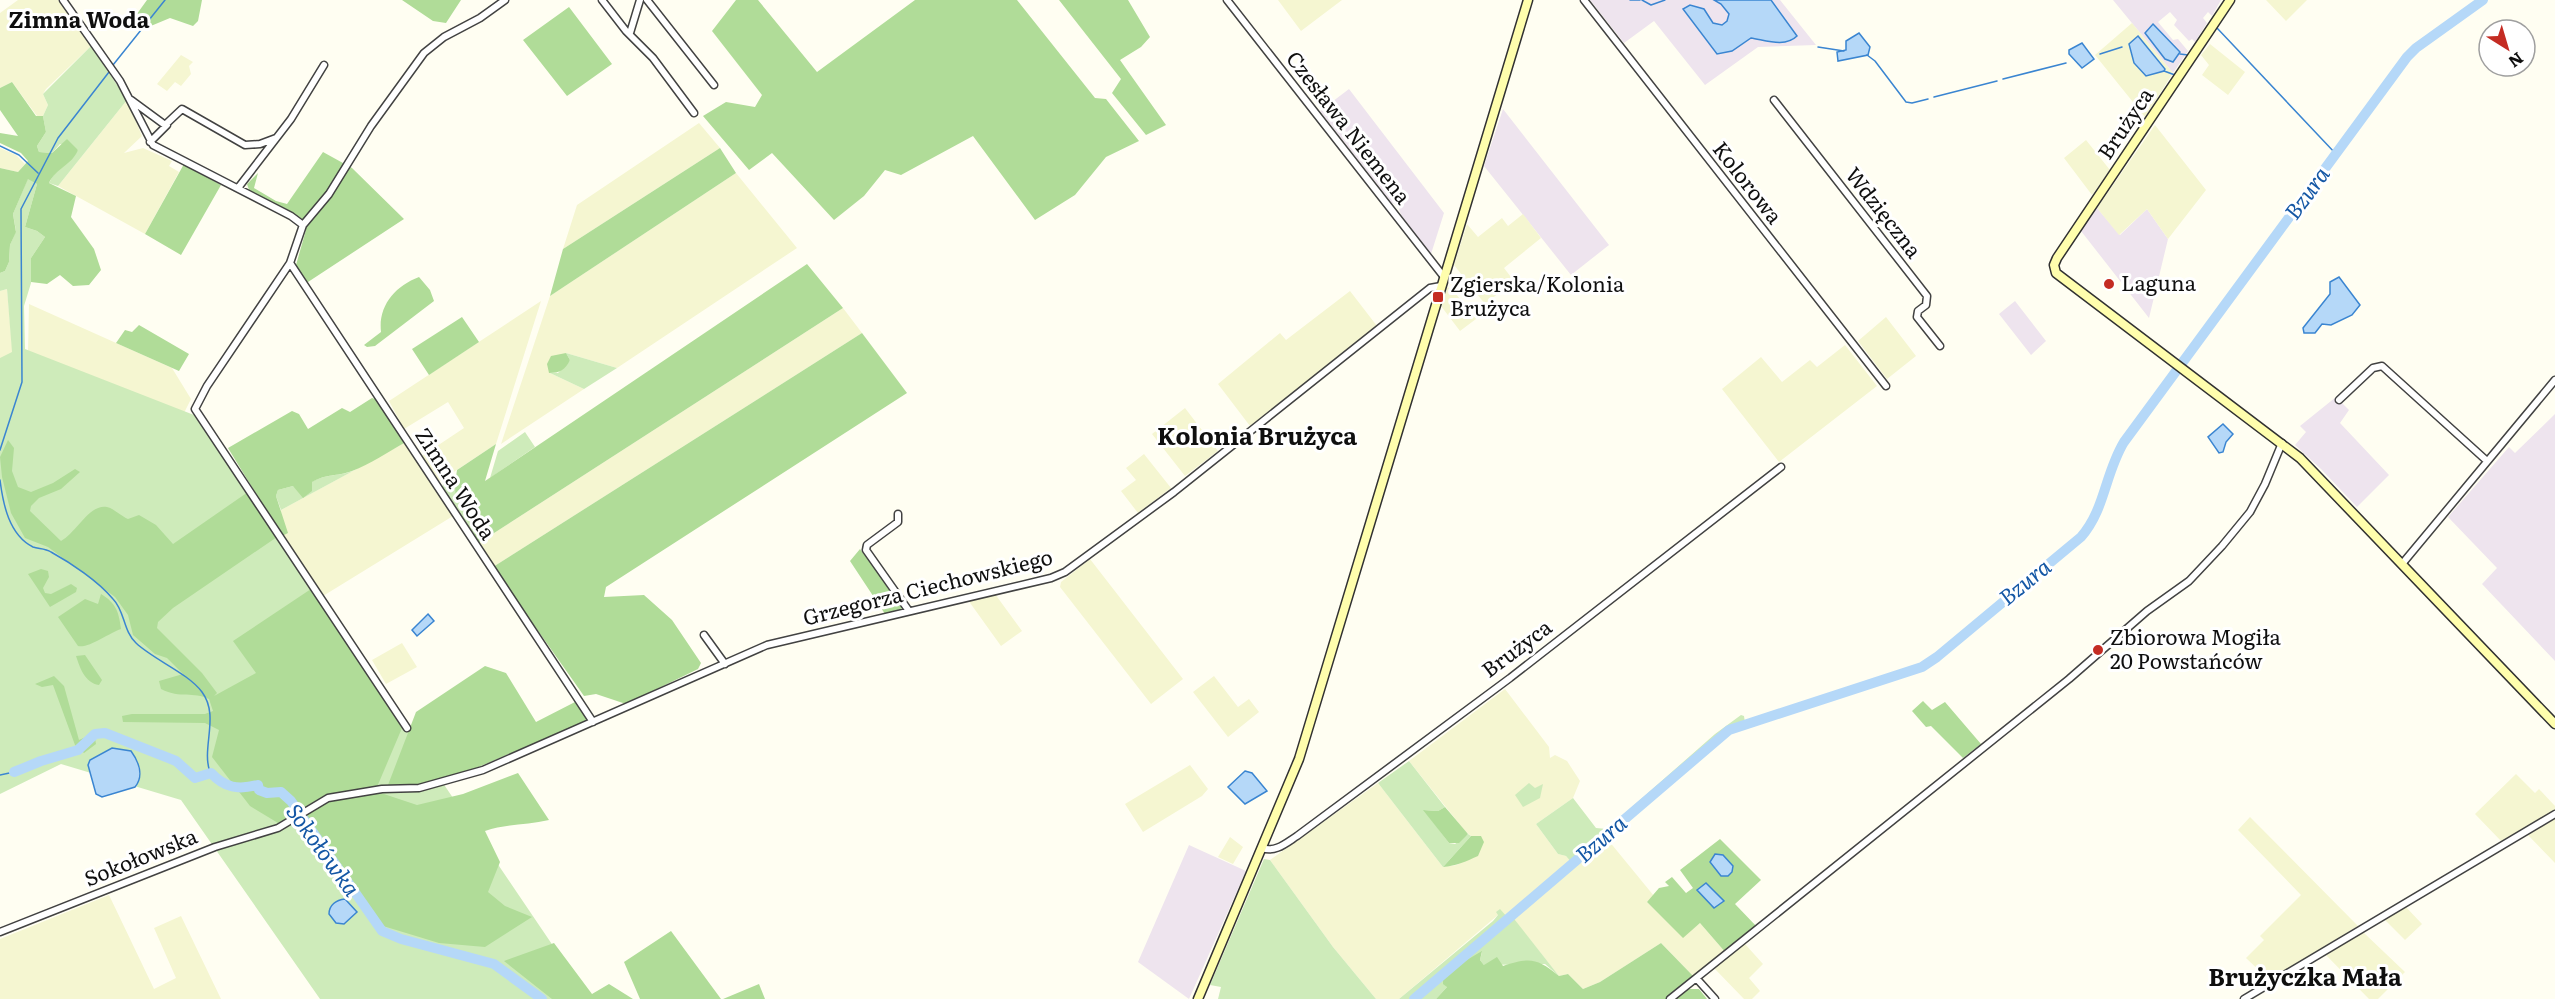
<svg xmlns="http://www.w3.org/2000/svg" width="2555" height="999" viewBox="0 0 2555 999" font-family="Literata,serif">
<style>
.industrial{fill:#eee4ee}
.farmland{fill:#f5f6d1}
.green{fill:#ceebba}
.forest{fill:#b0dc98}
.water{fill:#b5d8f8;stroke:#3a85d1;stroke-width:1.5}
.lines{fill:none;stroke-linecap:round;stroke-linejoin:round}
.stream{stroke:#3a85d1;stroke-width:1.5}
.river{stroke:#b5d8f8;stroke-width:10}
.street-casing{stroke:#424242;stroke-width:9}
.secondary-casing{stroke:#313131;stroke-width:11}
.street{stroke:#fff;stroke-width:6}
.secondary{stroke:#fffead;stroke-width:8}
.poi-dot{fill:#c42c23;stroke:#fff;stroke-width:2}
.labels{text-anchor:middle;stroke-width:6;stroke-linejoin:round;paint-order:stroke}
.street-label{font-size:21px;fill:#0f0f0f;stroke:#fff}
.poi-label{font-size:21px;fill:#0f0f0f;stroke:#fff;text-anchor:start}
.neighbourhood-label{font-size:22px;font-weight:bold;fill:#0f0f0f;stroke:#fff}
.water-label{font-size:22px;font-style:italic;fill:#1457a5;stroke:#fff}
.quarter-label{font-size:24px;font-weight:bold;fill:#0f0f0f;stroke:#fff}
</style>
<rect width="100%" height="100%" fill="#fffef2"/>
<!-- industrial -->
<path class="industrial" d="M1590,0h190l36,45 -58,2 -53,38 -51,-64 -30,22z
M2113,0h108l-9,16 -4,-4 -5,6 4,5 -12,19 -3,-3 -3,2 -15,-16 3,-5 -7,-8 -12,10 15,18 5,-1 10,12 -15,22z
M1349,89l95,124 -13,41 -30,-39 -3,-9 -6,-3 -72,-92z
M1503,109l106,136 -38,30 -87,-109z
M2097,208l23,27 27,-26 21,30 -19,79 -68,-87z
M2015,301l31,40 -15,14 -32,-41z
M2336,397l13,13 -9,13 49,52 -32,32 -36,-38 -26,-24 11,-13 -6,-6z
M2555,414v247l-73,-77 15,-16 -49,-51 61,-70 6,6z
M1189,845l57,26 -57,128 -51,-37z"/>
<!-- farmland -->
<path class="farmland" d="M18,0h40l33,46 -45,43 -3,5 5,11 -5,11h-6l-25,-34 -12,6v-75z
M1278,0h64l-41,31z
M2266,0h41l-21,21z
M2132,23l41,50 -28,44 -50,-62z
M2210,44l35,28 -17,23 -26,-20 7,-10 -8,-10z
M181,55l12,7 -4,4 2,8 -10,12 -6,-4 -8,9 -10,-7z
M127,100l15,36 -18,17 19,-5 29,13 -3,5 10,6 -34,62 -87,-48z
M699,123l21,25 -157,101 14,-44z
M2155,125l51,65 -38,49 -21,-30 -28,26 -22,-27z
M2086,140l24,30 -18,25 -28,-37z
M0,148l16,7 9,9 -7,8 -18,-4z
M736,173l61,75 -180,120 -51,-15 -16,20 34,16 -83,55 49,-148z
M1523,214l18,24 -37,30 10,13 -29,23 -31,-39 13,-41 11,13 24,-19 6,8z
M1447,287l5,2 24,30 -16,12 -19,-25z
M7,289l8,91 -15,46v-135z
M1350,291l27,35 -127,100 -32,-42 62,-51 6,7z
M541,301l-45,143 -56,37 -3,-1 -15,-24 42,-28 -16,-26 -44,27 -15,-28z
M29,304l143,64 19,31 -7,14 -156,-61z
M843,308l19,25 -369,234 -16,-23z
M1886,317l30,39 -29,23 -29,-38z
M1845,345l32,41 -98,76 -57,-73 39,-32 21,25 28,-22 7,7z
M1185,408l33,43 -33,25 -33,-42z
M406,442l47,74 -130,80 -41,-60 -1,-26z
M1144,454l27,34 -33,25 -17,-22 15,-11 -10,-12z
M1090,559l93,120 -32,25 -91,-117 1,-5z
M995,594l27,37 -21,15 -33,-46z
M402,643l15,24 -31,17 -14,-24z
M1214,676l24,31 11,-8 10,13 -31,25 -35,-45z
M1505,689l44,58 1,11 5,-3 12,6 13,20 -7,17 -37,26 22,30 8,2 6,7 32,-28 50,61 -7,6 36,35 17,-14 26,30 -31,25 -34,-35 -61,39 -17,7 -15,-15 -9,2 -48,-60 -3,2 -10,-3 -99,84h-23l-43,-52 -63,-87 108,-77 65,84 14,-2 9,-6 7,-1 8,-22h-10l-6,-5 -56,-70z
M1190,765l18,24 -6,7 -59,36 -18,-28z
M2516,774l19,19 4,-4 16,17v5l-53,31 -27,-28z
M2250,817l108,109 -89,54 -23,-22 18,-18 -4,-4 41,-41 -63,-65z
M2555,818v45l-28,-29z
M1230,837l13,10 -10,17 -15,-7z
M109,895l45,94 22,-11 -22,-50 27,-12 40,83h-221v-60z
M2405,906l17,18 -17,16 -21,-21z
M2363,932l42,40 -27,27h-9l-44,-45z
M1745,944l18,20 -14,14 11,13 -8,8h-8l-30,-31z"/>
<!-- green -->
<path class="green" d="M91,46l36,54 -69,86 -9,-3c7,-15 20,-19 29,-33l-18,-6 -8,9 -13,-1 -2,-6 9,-14 -3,-16 5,-11 -5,-11z
M28,178l9,6 -12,43 12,4 8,6 -14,21v25l-7,23 1,43 169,66 395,584h-269l-139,-199 -120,-36 -61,30v-436l12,-6 -5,-63 -7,2v-18l5,-2 4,-9 1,-17 6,-14 -3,-17z
M566,353l51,15 -33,21 -34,-16h8l12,-13z
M525,432l10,15 -45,31 8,-27z
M353,471l-72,39 -5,-14 2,-6 15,-4 18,5v-9c18,-9 25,-5 42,-11z
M456,478c-5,25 18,39 20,63l-34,-52 1,-5z
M1741,715l3,1 1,7 -25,13 -148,127 -6,-7 -8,-2 -22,-30 37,-26 23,30 11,1 108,-95z
M1409,761l36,46 -7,4 -14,-1 25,33 6,1 13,-10 3,2 -28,31 -65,-84z
M1529,783l6,5 8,-4 -3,14 -17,9 -8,-12z
M1264,859l6,1 63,87 43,52h-158l3,-12 -11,-2z
M1500,909l8,9 3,-3 48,61 -14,-12 -61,1 -4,-5 2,-8 -39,22 4,13 -11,12h-37l94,-78 5,-6 -2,-3z"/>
<!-- forest -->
<path class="forest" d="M147,0h55l-4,21 -5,5 -23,-8 -24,10 -12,-10z
M402,0h59l-15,23 -13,-2z
M736,0h22l59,72 98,-72h102l78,98 11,1 33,42 -33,16 -31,38 -40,25 -62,-84 -72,39 -16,-5 -21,26 -30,24 -62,-67 -23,17 -46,-54 23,-14 29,5 7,-12 -50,-64z
M1059,0h69l22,37 -9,10 -21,13 46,65 -20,10 -34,-42 9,-14z
M569,7l43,57 -45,32 -44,-56z
M12,82l24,34h7l3,16 -9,14 2,6 13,1 15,-14 11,11c-6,15 -22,18 -29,33l27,13 -5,21 23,32 7,21 -12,15 -16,1 -13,-11 -13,9 -16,-2v-24l14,-21 -8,-6 -12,-4 12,-43 -9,-5 -15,35 3,18 -6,13 -1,17 -4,9 -5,2v-105l18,4 10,-11 -7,-8 -21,-10v-10l18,3 -18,-26v-22z
M720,148l16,25 -186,123 13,-47z
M323,152l29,16 52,51 -96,63h-3l-9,-17 10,-35 -2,-10 -55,-30 -2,-6 11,-11 -4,15 22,13 11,3z
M184,164l37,21 -40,70 -36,-21z
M807,264l36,44 -366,236c-3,-8 -3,-16 -7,-24 -13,-25 -18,-19 -13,-50l39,-26 -11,37z
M419,277l11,13 4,11 -59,45 -8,1 -3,-2 17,-13c-3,-26 14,-46 38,-55z
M462,317l17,25 -50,33 -17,-26z
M139,325l50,29 -10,17 -63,-28 9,-13 7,2z
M862,333l45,60 -301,194 -2,10 40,-2 28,25 29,43 -3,6 -72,35 -30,-10 -12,2 -91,-129z
M566,353l4,7c-5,10 -10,13 -21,13l-2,-9 4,-8z
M372,398l6,2 28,42c-18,10 -36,22 -54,29 -16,6 -24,2 -40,11v9l-9,7 -10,-12 -15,4 -2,6 12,37 -6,3 -54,-88 64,-37 7,3 9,15 34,-21 8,4z
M8,440l6,8 -2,23 6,16 13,5 22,-9 22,-14 5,3 -19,17 -22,9 -8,8 -1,5 31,30c15,-8 29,-38 46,-34 6,1 14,9 21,12l11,-4 17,10 17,19 75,-52 29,45 -104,71 -15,14 -1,6 45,45 15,20 -3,3 42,-23 -23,-32 78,-52 91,139 -25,59 -52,8 -47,28 -28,-17 -38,-49 7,-27 -14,-7 -82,-1 -1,-6 10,-2h73l8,-3 -4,-12c-16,-8 -28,0 -48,-10l-2,-8 24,-7 -16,-16 -12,-4 -22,-19 -5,-20 -13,-18 -67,-50 -23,-9 -14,-25 -9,-36 -2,-20z
M860,549l44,59 -19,6 -35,-53z
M41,569l7,2 1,6 -6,11 2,5 6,1 20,-10 6,4 -1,4 -26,15 -22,-33z
M101,594c15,9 18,18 20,35 -12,4 -33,20 -43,17l-20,-29 27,-18 13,5z
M85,655l17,25 -3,5c-14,-2 -19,-17 -23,-29z
M485,666l21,7 30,49 39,-20 14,18 -127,54 -43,11h-31l28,-73z
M54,676l10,10 15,54 9,-4 7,2 1,6 -12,9 -9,-8 -22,-60 -11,2 -7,-3z
M1923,701l9,9 13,-8 36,42 -18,14 -32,-32 -5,1 -14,-16z
M518,773l31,47c-22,5 -43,4 -64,11l15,31 -12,30 17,14 27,11 -47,30 -46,-4 -56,-17 -77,-111 22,-15 53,-7 36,12 46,-11z
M1445,807l23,27 -9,9h-10l-26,-33 15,1z
M1471,836h10l3,6 -6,14c-11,5 -22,10 -35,11z
M1720,839l41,41 -26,24 23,24 -32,25 -26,-30 -17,15 -36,-36 12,-14 10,-2 -4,-4 7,-5 14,16 7,-5 -13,-18z
M671,931l50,68h-81l-16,-37z
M554,943l38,51 17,-10 24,15h-81l-48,-38z
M1661,943l34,35 -8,6 3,5h9l8,10h-271l11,-12 -4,-3v-10l39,-23 -2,9 4,5 13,-8 6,9c27,-9 34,-8 56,10l9,-2 15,15 17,-7z
M759,984l6,15h-42z"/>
<!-- water -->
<path class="water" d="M1714,0h57l26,36c-12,12 -32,4 -46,2l-19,13 -15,3 -34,-45 7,-4 14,4 9,14 9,2 5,-4 2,-7 -8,-10z
M2153,24l27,28 -7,10 -8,-3 -20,-26z
M1859,33l11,14 -2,8 -30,6 -1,-9 9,-2v-9z
M2138,36l27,33 -1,2 -18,5 -12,-13 -5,-19z
M2082,43l12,16 -12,9 -13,-14v-4z
M2339,277l21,28 -8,10 -21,10 -9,-1 -7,9h-11l-1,-5 27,-34v-12z
M2223,424l10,10 -7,8 -3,10 -4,1 -11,-16z
M428,614l6,7 -17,15 -5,-6z
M112,748l19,3c8,11 13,25 4,36l-33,10 -6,-3 -8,-29 2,-5z
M1245,771l7,2 15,18 -22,13 -17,-17z
M1715,854l8,1 10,11 -1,6 -4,4h-7l-11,-14z
M1706,883l18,18 -10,7 -17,-18z
M345,899l12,13 -13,12 -8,-1 -7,-9c0,-9 7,-14 16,-15z"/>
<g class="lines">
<!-- stream -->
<path class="stream" d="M1630,0h10
M1642,0l9,5 14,-5
M2217,28l119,126
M1818,47l26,4
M2100,54l22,-7
M2180,54l8,1
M1867,55l8,6 31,41 6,1 16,-4
M113,65l52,-65
M2164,71l11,4 15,-22
M2003,79l63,-16
M1934,97l63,-16
M0,146l19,9 19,18
M0,450l22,-68 -1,-173 37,-71 51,-66
M0,480c3,24 9,55 33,67 6,2 12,1 18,5 20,11 47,29 62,47 12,12 10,32 23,44 18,17 52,30 66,49 18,24 -1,56 8,80
M0,775l14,-3"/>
<!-- river -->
<path class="river" d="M14,772l27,-11 37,-11 17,-16 10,-1 71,28 19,17 16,-5c14,15 27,17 47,12l1,5 8,3 14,-1 10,9 91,130 19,8 93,25 48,35
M1414,999l315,-269 193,-63 15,-10 144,-120c24,-27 24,-64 43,-95l283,-385 9,-9 67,-48"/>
<!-- street casing -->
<g class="street-casing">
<path id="street" d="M63,0l57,81 33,64 138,71 12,9 -13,38 -83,123 -12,23 212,319
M602,0l24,31 27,27 41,55
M647,0l67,85
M1227,0l217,277
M1584,0l302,386
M630,33l10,-33
M131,100l34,25 17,-16 63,36 15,-1 16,-6
M1774,100l153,196 -1,9 -8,6 -1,6 23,29
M150,142l17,-17
M238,188l53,-69 33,-54
M303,225l26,-31 42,-68 53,-73 20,-16 36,-19 25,-18
M290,263l303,459
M2339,400l34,-32 9,-2 105,95
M898,514v8l-31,23 -1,5 43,61
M2402,564l153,-184
M704,635l21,29
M1262,848c13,5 24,-5 35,-12l213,-158 271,-211
M0,932l215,-85 63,-19 50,-30 54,-9 37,-1 64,-18 284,-125 284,-67 14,-6 109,-80 256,-204 11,-2
M1697,979l18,20
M1670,999l399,-320 78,-68 42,-30 33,-35 28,-34 15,-28 17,-41
M2244,999l311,-185"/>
</g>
<!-- secondary casing -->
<g class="secondary-casing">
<path id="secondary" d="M2230,0l-173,258 -3,7 2,8 244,185 255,266
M1198,999l101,-240 229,-759"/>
</g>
<!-- street -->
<use href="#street" class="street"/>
<!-- secondary -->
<use href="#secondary" class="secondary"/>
</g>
<!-- markers -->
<g class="poi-dot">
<circle cx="2109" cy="284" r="6"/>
<rect x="1432" y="291" width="12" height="12" rx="3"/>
<circle cx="2098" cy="650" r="6"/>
</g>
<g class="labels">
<!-- street labels -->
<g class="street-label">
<text transform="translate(2126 124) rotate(-56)" y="7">Brużyca</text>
<text transform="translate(1348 128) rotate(52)" y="7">Czesława Niemena</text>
<text transform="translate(1747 183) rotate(52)" y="7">Kolorowa</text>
<text transform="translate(1883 213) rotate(52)" y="7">Wdzięczna</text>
<text transform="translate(455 484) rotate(57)" y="7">Zimna Woda</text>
<text transform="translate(928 588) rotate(-14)" y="7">Grzegorza Ciechowskiego</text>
<text transform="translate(1517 649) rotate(-37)" y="7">Brużyca</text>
<text transform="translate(141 858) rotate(-22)" y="7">Sokołowska</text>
</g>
<!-- poi labels -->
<g class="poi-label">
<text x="2121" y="291">Laguna</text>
<text x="1450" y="292">Zgierska/Kolonia<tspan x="1450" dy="24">Brużyca</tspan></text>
<text x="2110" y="645">Zbiorowa Mogiła<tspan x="2110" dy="24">20 Powstańców</tspan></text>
</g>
<!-- neighbourhood labels -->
<g class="neighbourhood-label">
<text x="79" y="28">Zimna Woda</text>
</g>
<!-- water labels -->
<g class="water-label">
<text transform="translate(2307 193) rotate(-54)" y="8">Bzura</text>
<text transform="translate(2025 582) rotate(-39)" y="8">Bzura</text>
<text transform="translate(1601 839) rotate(-41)" y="8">Bzura</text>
<text transform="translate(323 850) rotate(54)" y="8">Sokołówka</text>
</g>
<!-- quarter labels -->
<g class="quarter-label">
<text x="1257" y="445">Kolonia Brużyca</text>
<text x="2305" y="986">Brużyczka Mała</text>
</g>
</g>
<!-- north arrow -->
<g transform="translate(2507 48) rotate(143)"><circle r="28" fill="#ffffff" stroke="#9f9f9f" stroke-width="1.5"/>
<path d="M0-4.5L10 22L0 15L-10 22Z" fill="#c42c23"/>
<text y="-9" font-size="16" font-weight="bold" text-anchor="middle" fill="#0f0f0f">N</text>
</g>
</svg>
